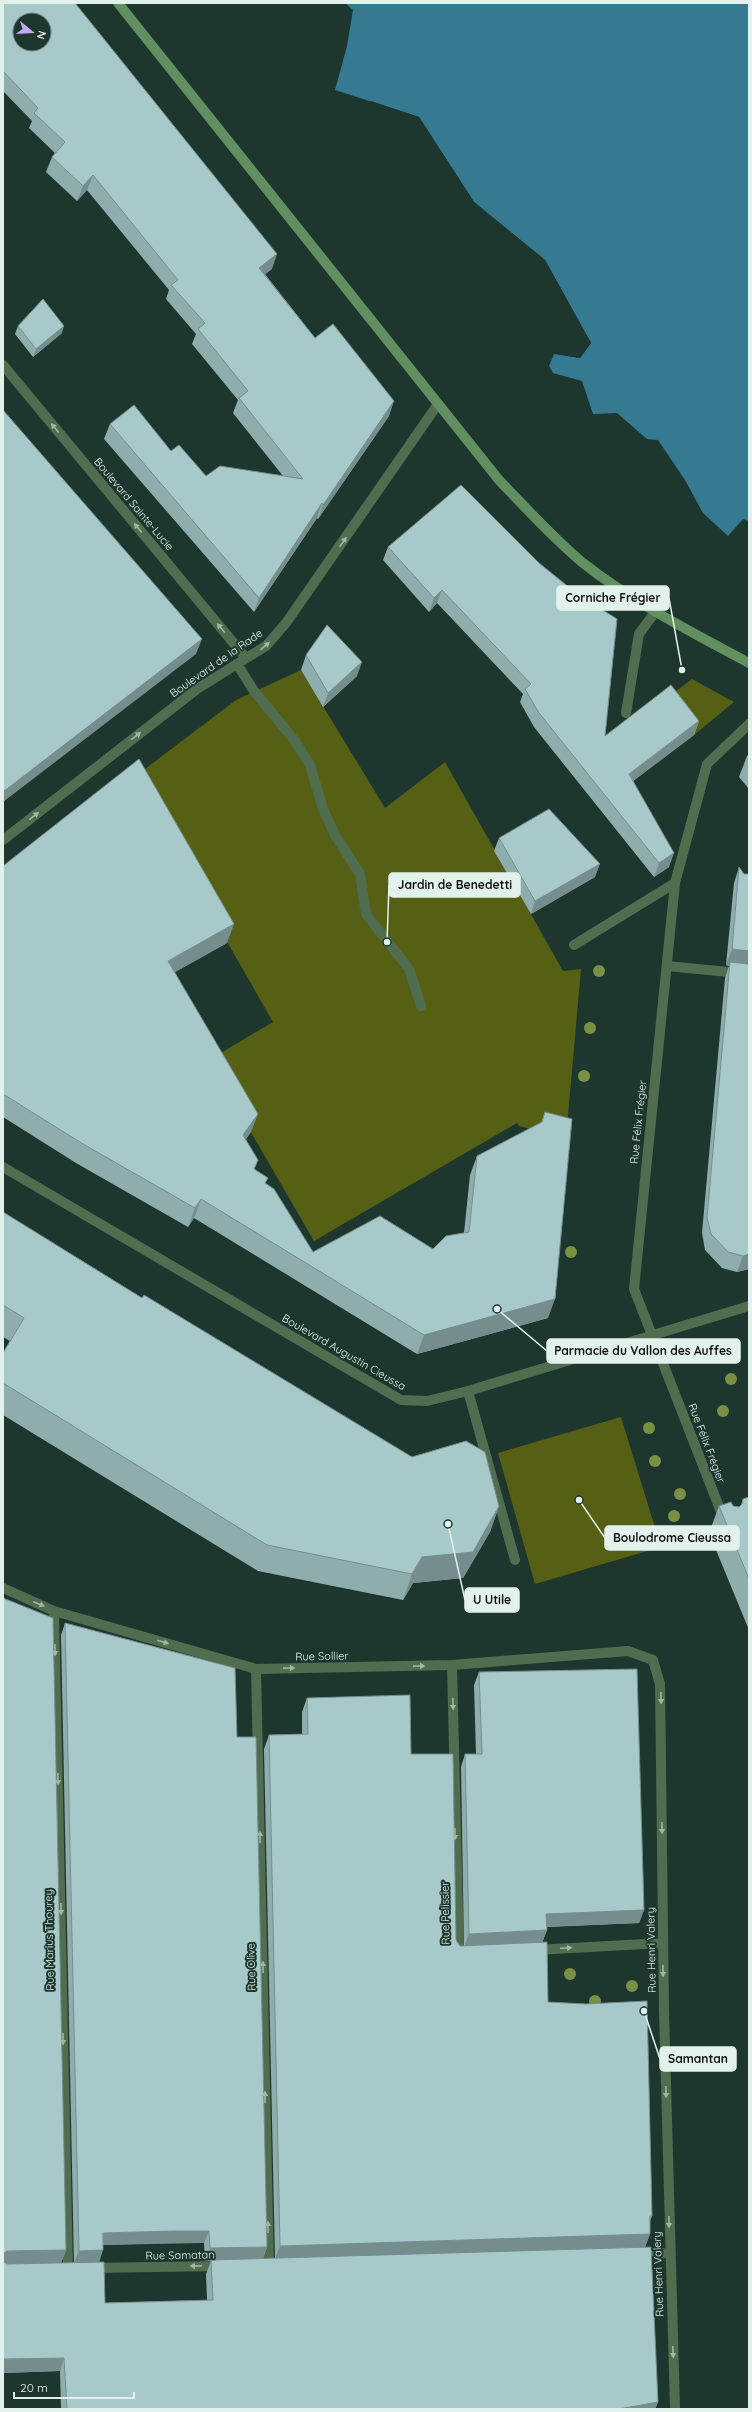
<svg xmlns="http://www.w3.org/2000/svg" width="752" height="2412" viewBox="0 0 752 2412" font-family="Quicksand,sans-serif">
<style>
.green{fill:#566015}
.water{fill:#367a91}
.pier{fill:#1d372e}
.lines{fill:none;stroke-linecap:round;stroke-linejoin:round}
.service{stroke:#516d4f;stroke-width:10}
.minor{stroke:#516d4f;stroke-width:10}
.secondary{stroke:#618f5f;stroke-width:10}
.tree{fill:#7a9143}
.wall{fill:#90adad;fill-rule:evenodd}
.shaded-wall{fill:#758d8d}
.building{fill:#a7c9c9;stroke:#758d8d;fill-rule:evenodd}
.oneway{fill:#a1b6a5}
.labels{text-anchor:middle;stroke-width:4;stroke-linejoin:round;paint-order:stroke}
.street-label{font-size:11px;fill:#e2f1eb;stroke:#1d372e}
.leader{fill:none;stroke:#e2f1eb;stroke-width:1.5}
.callout-dot{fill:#e2f1eb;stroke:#1d372e;stroke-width:1.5}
.callout{fill:#e2f1eb;stroke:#e2f1eb;stroke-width:1.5}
.callout-label{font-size:12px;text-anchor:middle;font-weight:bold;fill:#111}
</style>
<rect width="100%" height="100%" fill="#1d372e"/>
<!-- green -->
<path class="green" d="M301,670l84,138 60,-46 118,209 18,-2 -15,169 -47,-12 -2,-3 -203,118 -105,-181 64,-38 -140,-244 103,-78z
M692,679l42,23 -40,33 -28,-36z
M621,1417l40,130 -126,37 -37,-131z"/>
<!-- water -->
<path class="water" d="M345,3h404v518l-6,-2 -15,17 -25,-23 -18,-33 -27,-40 -11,-1 -30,-26 -24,1 -11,-33 -29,-8 -4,-7 5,-12 26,4 11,-15 -46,-83 -71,-58 -55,-85 -84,-27 12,-44 6,-36z"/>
<!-- pier -->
<path class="pier" d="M371,101l48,16 55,85 71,58 46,83 -11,15 -28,-5 27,3 10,-13 -45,-81 -72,-59 -54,-85 -49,-15z"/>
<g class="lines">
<!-- service -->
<path class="service" d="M237,664l17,27 41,50 15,24 13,44 12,26 25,39 6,40 43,55 12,37
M626,713l13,-79 16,-22
M574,945l101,-62
M468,1391l47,169"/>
<!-- minor -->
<path class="minor" d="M3,365l243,293
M3,840l194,-151 69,-43 20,-23 152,-219
M667,966l82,8
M3,1167l398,233 26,1 41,-10 281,-85
M723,1517l-89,-228 41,-406 32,-119 42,-40
M3,1588l51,23 202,58 196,-4 176,-14 25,9 7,24 4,327 11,398
M54,1611l14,657
M452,1665l7,289
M256,1669l13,597
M535,1950l128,-7
M637,2254l32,-1
M91,2268l130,-2"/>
<!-- secondary -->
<path class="secondary" d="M118,3l381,477c27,28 54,58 84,83 51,40 110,70 166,100"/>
</g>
<!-- trees -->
<g class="tree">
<circle cx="599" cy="971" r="6"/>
<circle cx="590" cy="1028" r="6"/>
<circle cx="584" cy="1076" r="6"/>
<circle cx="571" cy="1252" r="6"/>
<circle cx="731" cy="1379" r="6"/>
<circle cx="723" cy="1411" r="6"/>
<circle cx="649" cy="1428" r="6"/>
<circle cx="655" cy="1461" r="6"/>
<circle cx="680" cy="1494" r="6"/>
<circle cx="674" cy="1516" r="6"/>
<circle cx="570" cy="1974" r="6"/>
<circle cx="632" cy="1986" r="6"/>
<circle cx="595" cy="2001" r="6"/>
</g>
<!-- wall -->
<path class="wall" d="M3,3l269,266 -7,5 50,64 74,78 -71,103 -1,-1 -63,94 -150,-173 6,-15 61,27 35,25h77l-50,-63 5,-13 -46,-56 4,-10 -30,-35 3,-9 -82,-100 -10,11 -31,-29 6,-15 3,-4 -26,-25 3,-7 -29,-30z
M18,326l44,7 -29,24 -18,-23z
M461,485l144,251 94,-15 -5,14 -61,46 36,86 -15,10 -120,-150 -14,-25 3,-8 -86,-91 -8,9 -46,-52 5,-13z
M306,655l51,21 -34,31 -22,-37z
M749,754v35l-10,-12 8,-21z
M499,838l96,39 -64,37 -37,-63z
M3,866l224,77 -52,29 76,160 -5,7 9,30 11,15 47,68 120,-3 31,-16 6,-58 7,-19 64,-33 4,-11 3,206 -131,36 -223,-136 -6,9 -112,-64 -73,-46z
M739,867l5,7 5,395 -12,3 -15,-4 -17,-18 -3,-17 23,-255 4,-12 -3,-1 8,-82z
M3,1212l139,86 270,159 87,49 -9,26 -27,46 -50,5 -10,17 -145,-29 -255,-156v-62l7,-12 -7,-4z
M749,1497v133l-40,-97 10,-27h14l6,1 2,-1 2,-7z
M3,1598l63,652 -5,13h13l-13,-628 4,-12 172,114 30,510 -4,12 12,-1 -11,-509 5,-14 33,-1v-22l5,-14 104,56 45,186 4,6h4l-3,-179 4,-13h11l-2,-69 5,-13 165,238 -5,13 -92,4v3l-5,13 6,59 104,214 -2,5v13l-5,13 13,155 -3,7h-594l-1,-38 -57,2zM170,2243h34l1,18h6l-5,13 1,26 -102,3 -6,-41 4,-17z"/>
<!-- shaded-wall -->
<path class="shaded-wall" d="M93,175l-6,15 -10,11 6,-15z
M277,254l-5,15 -18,14 5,-15z
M64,326l-2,7 -29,24 3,-8z
M394,401l-5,15 -71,103 5,-14z
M322,503l-5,15 -63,94 5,-14z
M442,590l-5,13 -8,9 5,-14z
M202,639l-6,15 -193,148v-10z
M362,662l-5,14 -34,31 5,-14z
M699,721l-5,14 -70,53 5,-14z
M674,853l-5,14 -15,10 5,-14z
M600,864l-5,13 -64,37 4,-13z
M234,924l-7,19 -66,37 7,-19z
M732,949l17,2v17l-19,-6 -1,4 -3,-1z
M258,1114l-7,18 -15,21 7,-18z
M201,1199l-7,19 -6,9 7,-19z
M749,1254v15l-12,3 6,-16z
M555,1299l-7,19 -131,36 7,-19z
M499,1506l-9,26 -27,46 -50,5 -10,17 9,-26 10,-17z
M644,1910l-5,13 -98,4 5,-13z
M547,1930l-5,13 -78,4 5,-13z
M174,2231h35l-5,12 -106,2 5,-12z
M650,2234l-5,13 -370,12 5,-13z
M267,2247l-5,13 -57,1 5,-13z
M66,2250l-5,13 -58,2v-11l4,-3z
M103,2250l-4,13h-25l5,-12z
M64,2358l-4,13 -57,2v-14z
M658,2402l-3,7h-36z"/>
<!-- building -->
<path class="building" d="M3,3h72l202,251 -18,14 56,70 18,-14 61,77 -71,104 -1,-2 -63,95 -149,-174 24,-19 37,46 8,-6 27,31 14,-10 83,13 -64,-81 9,-7 -50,-62 7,-6 -34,-38 7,-5 -85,-105 -10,11 -31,-29 13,-15 -31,-29 4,-5 -35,-37zM20,20h24v24h-24z
M43,299l21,27 -28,23 -18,-23z
M3,410l199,229 -199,153z
M461,485l78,78 37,30 41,26 -12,117 66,-51 28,36 -70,53 45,79 -15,10 -120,-150 -14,-24 6,-5 -89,-94 -8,8 -46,-51z
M327,625l35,37 -34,31 -22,-38z
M139,759l95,165 -66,37 90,153 -15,21 15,25 -4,9 14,9 -3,5 9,6 39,63 67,-36 53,33 13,-13 23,-4 8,-76 65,-34 3,-10 27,7 -17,180 -131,36 -223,-136 -6,9 -112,-64 -80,-50v-228z
M549,809l51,55 -65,37 -36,-63z
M739,867l5,7h5v77l-17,-2z
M730,962l19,2v290l-6,2 -15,-4 -17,-18 -4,-17z
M3,1212l139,86 2,-3 268,162 54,-16 19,11 14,54 -26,46 -51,5 -10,17 -145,-29 -264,-162v-30l21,-35 -21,-13z
M749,1497v82l-30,-73 12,-4 2,4 6,1 3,-3 1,-5z
M3,1598l50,20 13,632 -59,1 -4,3z
M65,1623l170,45 2,69h19l11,510 -57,1 -1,-17h-35l-71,2v17l-24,1z
M637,1669l7,241 -98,4 1,16 -78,4 -4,-180h17l-3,-82z
M410,1695l1,59h42l3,186 4,6 87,-4 1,60 38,2 61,-3 5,215h-2v18l-370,12 -11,-511 39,-1 -1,-36z
M651,2247l7,155 -39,7h-552l-3,-51 -61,1v-97l5,2 96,-2 1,41 108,-3 -2,-40z"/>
<!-- one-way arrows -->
<defs><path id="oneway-solid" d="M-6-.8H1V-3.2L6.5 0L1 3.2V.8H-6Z"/></defs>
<g class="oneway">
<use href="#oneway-solid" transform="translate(55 428) rotate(-130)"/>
<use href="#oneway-solid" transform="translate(138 528) rotate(-130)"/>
<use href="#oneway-solid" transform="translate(343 542) rotate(-55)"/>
<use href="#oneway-solid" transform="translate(221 628) rotate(-130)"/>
<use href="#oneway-solid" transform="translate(265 646) rotate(-40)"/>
<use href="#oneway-solid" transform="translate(136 736) rotate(-38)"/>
<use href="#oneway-solid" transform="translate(34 816) rotate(-38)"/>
<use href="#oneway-solid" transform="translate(39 1604) rotate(23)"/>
<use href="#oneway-solid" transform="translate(163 1642) rotate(16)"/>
<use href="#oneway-solid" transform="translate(55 1650) rotate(89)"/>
<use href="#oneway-solid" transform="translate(419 1666) rotate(-1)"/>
<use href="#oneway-solid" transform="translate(289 1668) rotate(-1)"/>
<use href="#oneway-solid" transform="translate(661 1698) rotate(89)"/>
<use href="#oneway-solid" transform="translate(453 1704) rotate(89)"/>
<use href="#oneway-solid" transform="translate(58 1779) rotate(89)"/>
<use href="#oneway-solid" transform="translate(662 1828) rotate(89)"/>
<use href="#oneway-solid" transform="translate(455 1834) rotate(89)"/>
<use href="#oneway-solid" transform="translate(260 1837) rotate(-91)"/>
<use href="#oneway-solid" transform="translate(61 1909) rotate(89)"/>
<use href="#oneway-solid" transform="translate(566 1948) rotate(-3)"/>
<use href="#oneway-solid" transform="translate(263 1967) rotate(-91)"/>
<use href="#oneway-solid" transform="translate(663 1971) rotate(89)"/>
<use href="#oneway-solid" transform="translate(63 2039) rotate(89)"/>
<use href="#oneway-solid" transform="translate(666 2092) rotate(89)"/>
<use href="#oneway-solid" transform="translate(265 2097) rotate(-91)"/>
<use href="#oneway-solid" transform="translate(669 2222) rotate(89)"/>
<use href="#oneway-solid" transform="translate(268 2227) rotate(-91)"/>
<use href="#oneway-solid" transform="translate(196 2266) rotate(179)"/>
<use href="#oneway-solid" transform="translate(673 2352) rotate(88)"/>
</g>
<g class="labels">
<!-- street labels -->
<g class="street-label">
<text transform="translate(134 504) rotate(50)" y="4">Boulevard Sainte-Lucie</text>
<text transform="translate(216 663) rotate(-35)" y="4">Boulevard de la Rade</text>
<text transform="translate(638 1122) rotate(-84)" y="4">Rue Félix Frégier</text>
<text transform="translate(344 1352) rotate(30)" y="4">Boulevard Augustin Cieussa</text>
<text transform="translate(707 1443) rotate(69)" y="4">Rue Félix Frégier</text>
<text transform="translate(322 1656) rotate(-1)" y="4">Rue Sollier</text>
<text transform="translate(445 1913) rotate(-91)" y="4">Rue Pelissier</text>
<text transform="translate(49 1940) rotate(-91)" y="4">Rue Marius Thourey</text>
<text transform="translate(651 1950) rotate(-91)" y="4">Rue Henri Valery</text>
<text transform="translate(251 1967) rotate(-91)" y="4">Rue Olive</text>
<text transform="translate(180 2255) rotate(-1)" y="4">Rue Samatan</text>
<text transform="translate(658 2274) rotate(-92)" y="4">Rue Henri Valery</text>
</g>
</g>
<!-- callouts -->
<path class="leader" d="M682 670L669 598M387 942L389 885M497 1309L547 1351M579 1500L605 1538M448 1524L465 1600M644 2011L660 2059"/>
<g class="callout-dot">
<circle cx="682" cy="670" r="4"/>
<circle cx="387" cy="942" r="4"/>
<circle cx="497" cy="1309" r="4"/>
<circle cx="579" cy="1500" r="4"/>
<circle cx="448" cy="1524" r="4"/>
<circle cx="644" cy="2011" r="4"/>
</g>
<g class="callout">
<rect x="557" y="586" width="112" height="24" rx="4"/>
<rect x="389" y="873" width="131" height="24" rx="4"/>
<rect x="547" y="1339" width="193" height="24" rx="4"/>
<rect x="605" y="1526" width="134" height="24" rx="4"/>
<rect x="465" y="1588" width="54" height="24" rx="4"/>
<rect x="660" y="2047" width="76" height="24" rx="4"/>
</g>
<g class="callout-label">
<text x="613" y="602">Corniche Frégier</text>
<text x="455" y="889">Jardin de Benedetti</text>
<text x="643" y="1355">Parmacie du Vallon des Auffes</text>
<text x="672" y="1542">Boulodrome Cieussa</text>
<text x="492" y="1604">U Utile</text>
<text x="698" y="2063">Samantan</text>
</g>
<!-- border -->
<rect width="752" height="2412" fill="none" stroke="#e2f1eb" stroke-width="8"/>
<!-- north arrow -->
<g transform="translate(32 32) rotate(108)"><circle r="19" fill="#1d372e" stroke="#6c817a"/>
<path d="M0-3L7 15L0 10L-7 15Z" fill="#c4a7f1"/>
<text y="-6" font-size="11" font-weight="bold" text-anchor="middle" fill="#e2f1eb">N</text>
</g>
<!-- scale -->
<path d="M14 2392v6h120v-6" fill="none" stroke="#e2f1eb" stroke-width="2"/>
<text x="20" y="2392" font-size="12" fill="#e2f1eb" stroke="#1d372e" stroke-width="3" paint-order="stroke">20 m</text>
</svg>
